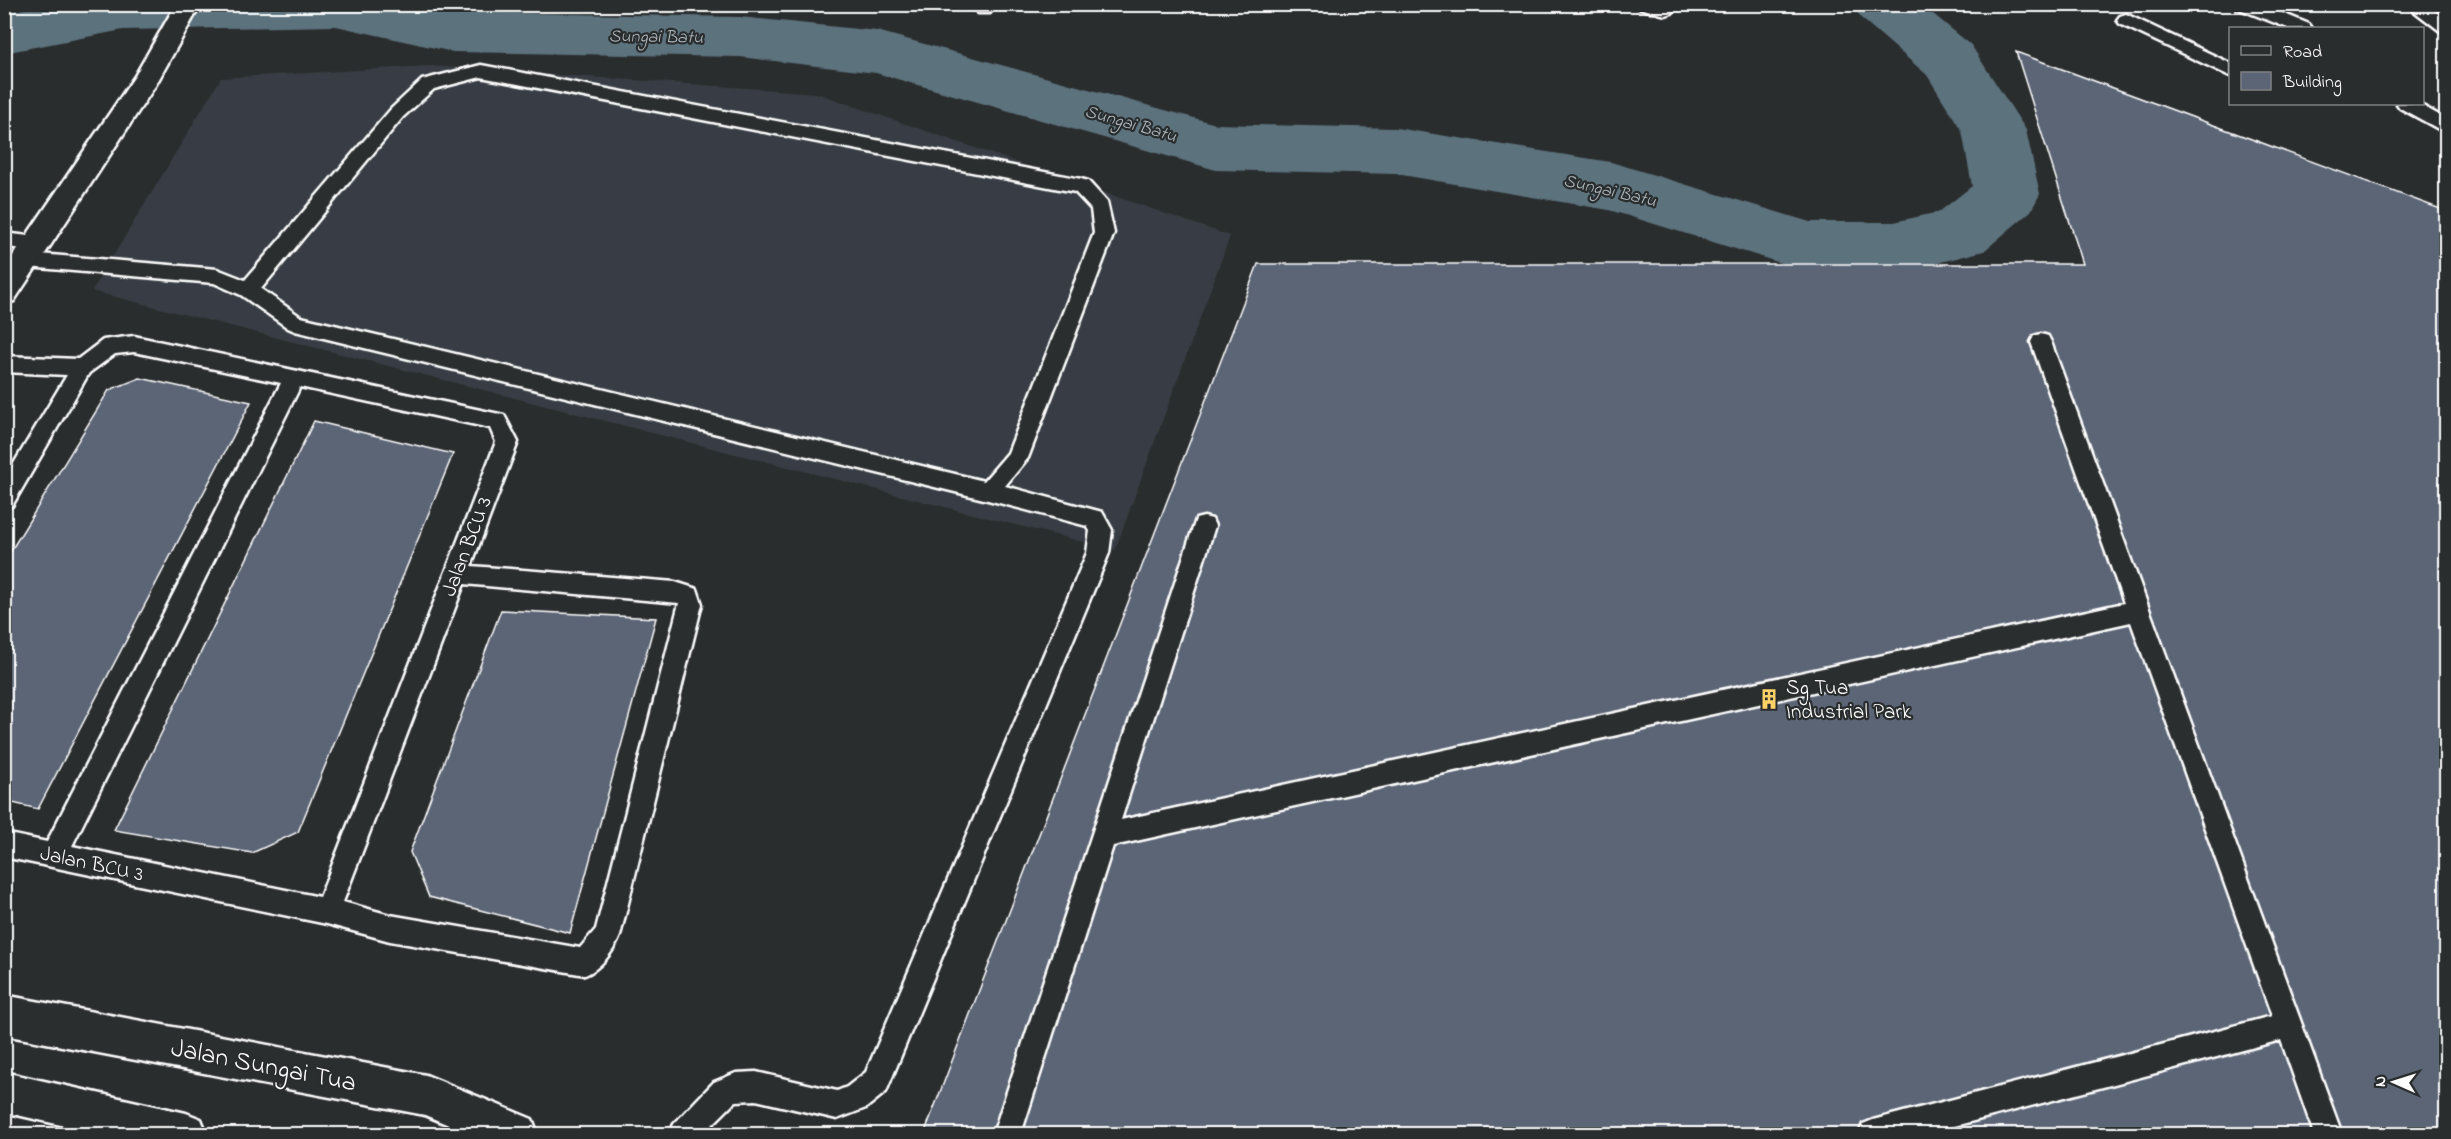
<svg xmlns="http://www.w3.org/2000/svg" width="2451" height="1139" viewBox="0 0 2451 1139" font-family="'Indie Flower',sans-serif">
<style>
.built{fill:#393e44}
.lines{fill:none;stroke-linecap:round;stroke-linejoin:round}
.river{fill:#5c727d;fill-rule:evenodd}
.building{fill:#5c6576;stroke:#fff;stroke-width:1.5}
.service-casing{stroke:#fff;stroke-width:5}
.secondary-casing{stroke:#fff;stroke-width:5}
.service{fill:#2a2d2e;fill-rule:evenodd}
.secondary{fill:#2a2d2e;fill-rule:evenodd}
.labels{text-anchor:middle;stroke-width:4.5;stroke-linejoin:round;paint-order:stroke}
.far-water-label{font-size:18px;font-style:italic;fill:#aeb8be;stroke:#2a2d2e}
.street-label{font-size:21px;fill:#fff;stroke:#2a2d2e}
.poi-label{font-size:21px;fill:#fff;stroke:#2a2d2e;text-anchor:start}
.near-street-label{font-size:26px;fill:#fff;stroke:#2a2d2e}
</style>
<rect width="100%" height="100%" fill="#2a2d2e"/>
<filter id="ink" filterUnits="userSpaceOnUse"><feTurbulence type="fractalNoise" baseFrequency=".0167" numOctaves="2"/><feDisplacementMap in="SourceGraphic" scale="12" xChannelSelector="R" yChannelSelector="G"/><feConvolveMatrix kernelMatrix="1 2 1 2 8 2 1 2 1" color-interpolation-filters="sRGB"/></filter>
<g filter="url(#ink)">
<!-- built -->
<path class="built" d="M430,66l386,27 414,143 -115,314 -1023,-259 129,-213z"/>
<g class="lines">
<!-- river -->
<path class="river" d="M48,4h372l33,8 287,5 137,14 339,93 180,4 215,34 199,60h84l45,-10 33,-26 -10,-55 -35,-56 -66,-57 -9,-14h69l50,41 55,85 14,64 -9,17 -47,40 -90,23 -84,-2 -201,-62 -213,-36 -180,-4 -340,-97 -136,-16 -287,-5 -117,-26 -213,4 -119,23v-40z"/>
</g>
<!-- building -->
<path class="building" d="M2016,52l430,159v923h-1522l334,-870h825z
M140,378l111,24 -213,407 -34,-8v-239l105,-172z
M314,421l139,33 -155,378 -46,21 -138,-23z
M501,610l155,8 -86,315 -141,-36 -19,-45z"/>
<g class="lines">
<!-- service casing -->
<g class="service-casing">
<path id="service" d="M978,4h17l-5,9h-12l-3,-4z
M1637,4h33l5,5 -3,4 -6,2 -27,-7z
M2235,4h25l49,20 3,4h-24l-51,-20z
M2405,4h20l21,15v14l-6,-2z
M2126,14l104,49v13l-110,-52 -3,-4 3,-4z
M481,65l600,114 7,2 19,21 7,31 -86,225 -23,28 97,26 10,18 -3,23 -223,539 -20,16 -29,11 -81,-19 -20,1 -33,33h-33l4,-10 40,-42 22,-9 20,-1 81,19 10,-4 19,-15 221,-519 3,-22 -3,-5 -99,-26 -693,-169 -7,-3 -47,-33 -27,-12 -187,-16 -7,-2 -3,-5 3,-5 7,-2 190,16 28,11 146,-171 31,-29zM481,77l594,115 16,17 3,24 -86,220 -24,28 -683,-164 -40,-28 142,-172 31,-28z
M2397,104h22l27,15v14l-46,-25z
M4,233l41,5 3,5 -3,5 -7,2 -34,-3z
M2041,334l7,2 3,6 291,792h-28l-33,-94 -357,94h-65l4,-10 10,-4 399,-104 -141,-394 -1018,224 -92,288h-28l203,-615 8,-2 8,2 3,7 -94,294 1003,-217 -93,-261 3,-6z
M134,336l370,79 14,27 -47,124 204,16 22,7 5,15 -82,332c-6,15 -20,33 -35,39l-195,-34 -63,-17 -323,-67v-24l43,9 234,-459 -147,-31 -19,2 -26,19 -77,133 -8,3v-29l63,-105 -63,-3v-16l74,3 25,-19zM300,387l190,41 6,14 -176,455 -248,-51zM464,584l215,19 -83,326 -16,19 -190,-33 -47,-13z"/>
</g>
<!-- secondary casing -->
<g class="secondary-casing">
<path id="secondary" d="M176,4h25l-46,82 -141,215 -10,3v-35l131,-193z
M4,995l422,80 106,44 6,15h-68l-45,-19 -421,-80z
M4,1072l182,41 15,6 6,15h-107l-96,-22z"/>
</g>
<!-- service -->
<use href="#service" class="service"/>
<!-- secondary -->
<use href="#secondary" class="secondary"/>
</g>
</g>
<!-- icons -->
<defs>
<g id="building-bare" transform="scale(1.62)"><path d="M-4-6H4V6H1V3H-1V6H-4ZM-2.5-4.3h1.7v1.8h-1.7ZM.8-4.3h1.7v1.8H.8ZM-2.5-1h1.7V.8h-1.7ZM.8-1h1.7V.8H.8Z" fill="#ffd166" stroke="#2a2d2e" stroke-width="2.5" paint-order="stroke"/></g>
</defs>
<g fill-rule="evenodd">
<use href="#building-bare" x="1769" y="699"/>
</g>
<g class="labels">
<!-- far-water labels -->
<g class="far-water-label">
<text transform="translate(656 36) rotate(1)" y="6">Sungai Batu</text>
<text transform="translate(1131 123) rotate(16)" y="6">Sungai Batu</text>
<text transform="translate(1610 190) rotate(13)" y="6">Sungai Batu</text>
</g>
<!-- street labels -->
<g class="street-label">
<text transform="translate(466 546) rotate(-69)" y="7">Jalan BCU 3</text>
<text transform="translate(92 863) rotate(12)" y="7">Jalan BCU 3</text>
</g>
<!-- poi labels -->
<g class="poi-label">
<text x="1786" y="694">Sg Tua<tspan x="1786" dy="24">Industrial Park</tspan></text>
</g>
<!-- near-street labels -->
<g class="near-street-label">
<text transform="translate(264 1064) rotate(11)" y="9">Jalan Sungai Tua</text>
</g>
</g>
<!-- margin -->
<rect width="2451" height="1139" fill="none" stroke="#2a2d2e" stroke-width="24"/>
<rect x="12" y="12" width="2427" height="1115" fill="none" stroke="#fff" stroke-width="2" filter="url(#ink)"/>
<!-- legend -->
<rect x="2229" y="27" width="195" height="78" fill="#2a2d2e" stroke="#7f8182" stroke-width="1.5"/>
<rect x="2241" y="46" width="30" height="9" fill="#2a2d2e" stroke="#7f8182" stroke-width="1.5"/>
<text x="2283" y="57" font-size="18" fill="#ffffff">Road</text>
<rect x="2241" y="72" width="30" height="18" fill="#5c6576" stroke="#7f8182" stroke-width="1.5"/>
<text x="2283" y="87" font-size="18" fill="#ffffff">Building</text>
<!-- north arrow -->
<g transform="translate(2394 1082) rotate(273)" stroke="#2a2d2e" stroke-width="4.5" paint-order="stroke">
<path d="M0-4.5L10 22L0 15L-10 22Z" fill="#ffffff"/>
<text y="-9" font-size="16" font-weight="bold" text-anchor="middle" fill="#ffffff">N</text>
</g>
</svg>
